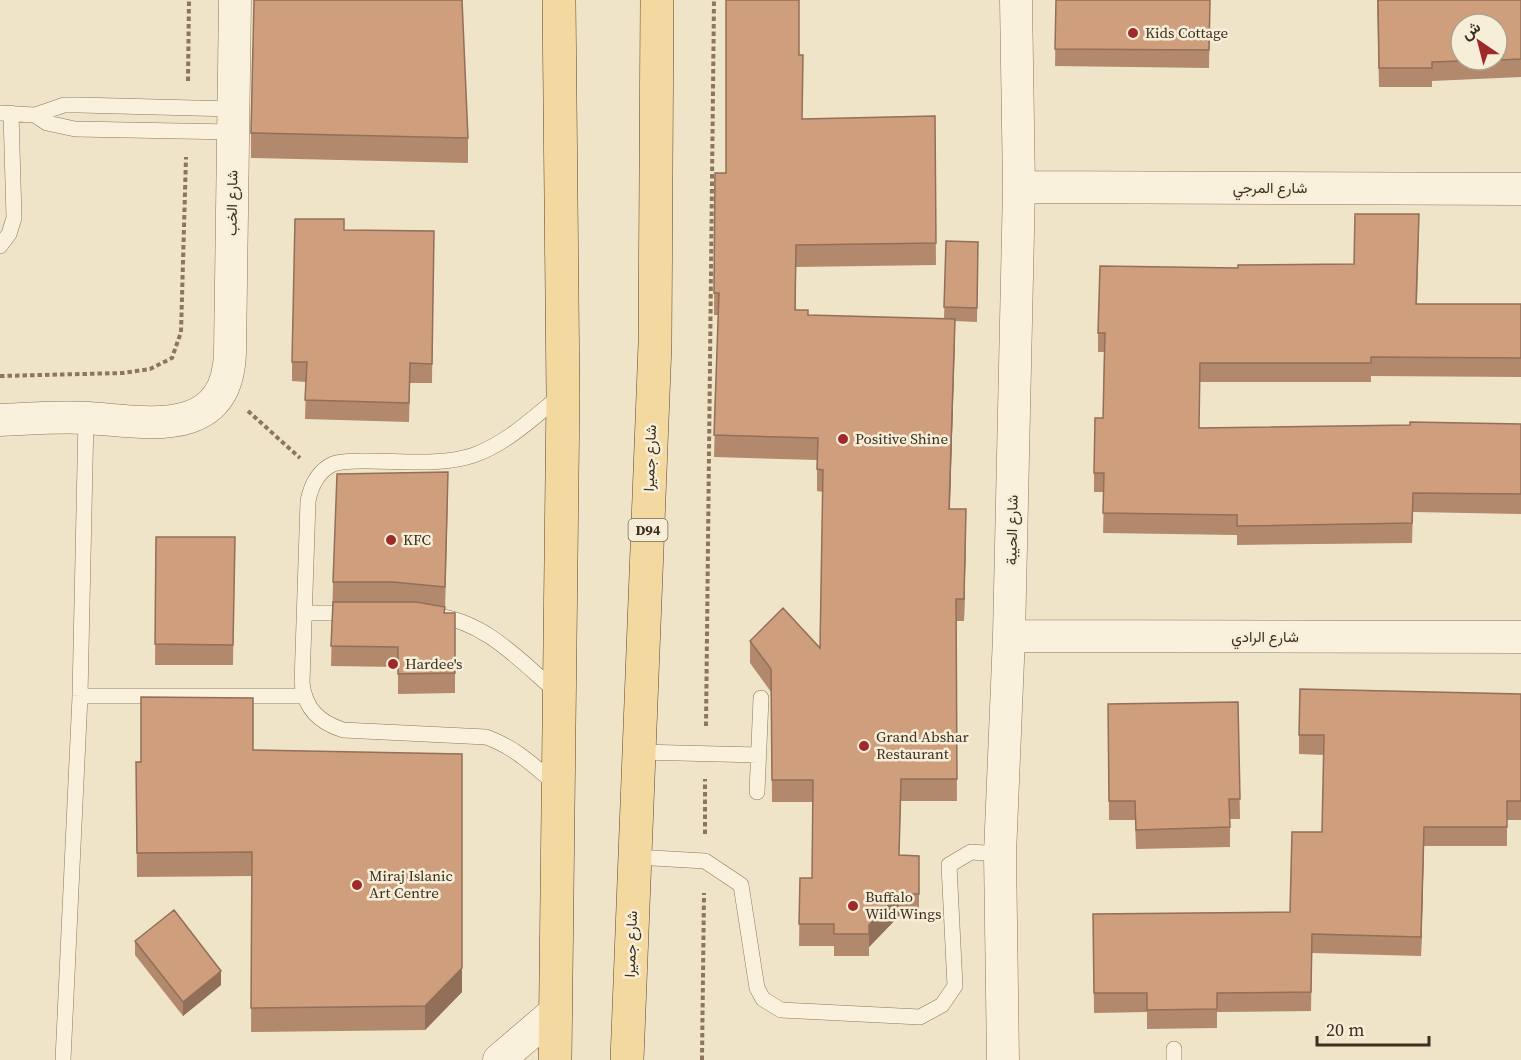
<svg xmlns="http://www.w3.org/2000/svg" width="1521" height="1060" viewBox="0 0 1521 1060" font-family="'Source Serif 4',Vazirmatn,serif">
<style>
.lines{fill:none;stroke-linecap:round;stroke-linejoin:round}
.service-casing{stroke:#8d765c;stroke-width:16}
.minor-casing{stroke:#8d765c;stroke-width:33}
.primary-casing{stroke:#5b4430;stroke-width:34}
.path{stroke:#8d765c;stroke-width:4;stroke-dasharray:4.5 3;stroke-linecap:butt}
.service{stroke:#faf1dc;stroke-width:15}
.minor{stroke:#faf1dc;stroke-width:32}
.primary{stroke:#f3d9a0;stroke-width:33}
.wall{fill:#b2896c}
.shaded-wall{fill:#916f58}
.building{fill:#cf9f7d;stroke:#916f58;stroke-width:1.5}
.poi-dot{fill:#9e2a2b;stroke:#f7eed8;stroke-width:2}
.labels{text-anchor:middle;stroke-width:5;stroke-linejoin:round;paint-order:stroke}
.shield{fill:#f7eed8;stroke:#756857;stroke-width:1.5}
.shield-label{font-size:14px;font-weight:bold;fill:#3d2e20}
.poi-label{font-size:15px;fill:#3d2e20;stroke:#f7eed8;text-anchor:start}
.street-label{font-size:15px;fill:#3d2e20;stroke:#f7eed8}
</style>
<rect width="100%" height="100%" fill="#f0e4c8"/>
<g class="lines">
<!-- service casing -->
<g class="service-casing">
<path id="service" d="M0,113l35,2 29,-10h15l154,4
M35,115l12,8 28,6 158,3
M0,246l9,-12 5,-16 -3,-105
M304,613h48
M436,616c50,5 86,47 122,77
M80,696h224
M639,752l120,3
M558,786c-23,-19 -43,-39 -72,-49l-143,-7c-24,-8 -38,-21 -41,-47l6,-182c3,-15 10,-30 25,-37 10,-4 25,-3 36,-3 33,0 73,5 105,-6 33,-12 59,-37 86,-59
M757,792l4,-94
M635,857l70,4 36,24 16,103 6,11 18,11 139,7 22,-12 13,-19 -6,-121 22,-13 29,2
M1174,1049v11
M63,1060l17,-364 6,-278"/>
</g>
<!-- minor casing -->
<g class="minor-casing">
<path id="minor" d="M1019,187l502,2
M0,420c29,-1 59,-4 88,-2 59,4 139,22 142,-65l5,-353
M1009,636l512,1
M499,1060l56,-48
M1003,1060l-3,-206 9,-218 10,-449 -3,-187"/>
</g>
<!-- primary casing -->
<g class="primary-casing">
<path id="primary" d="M555,1060l8,-666 -4,-394
M627,1060l28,-716 2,-344"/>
</g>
<!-- path -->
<path class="path" d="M188,81l1,-81
M0,376l123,-3 27,-4 22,-11 9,-26 5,-175
M248,411l52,47
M706,726l8,-726
M705,834v-55
M702,1060l2,-167"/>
<!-- service -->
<use href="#service" class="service"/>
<!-- minor -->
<use href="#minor" class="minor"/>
<!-- primary -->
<use href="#primary" class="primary"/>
</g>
<!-- wall -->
<path class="wall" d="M1056,0h154l-1,68 -154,-2z
M1377,0h144v77l-89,4v6h-53z
M799,55l3,64 133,-3 1,149 -140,2v43l12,5 136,4 2,-78 32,1 -1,80 -22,-1 -5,188 16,22 -2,90h-8l1,180h-56l-2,54 20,1v61l-20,-1 -30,31v9h-35v-10h-35l1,-68h12v-76h-40l-1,-110 -21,-29v-22l70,7 3,-156 -6,-1v-31l-103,-3 4,-142h-4l1,-142h11z
M251,133l217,5v25l-217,-5z
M344,230l90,1 -2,152h-22l-1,39 -104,-3 1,-37 -14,-1v-19z
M1419,233l-2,71h104v73l-150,-1v6h-171l-1,46 322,-4v90l-108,-2 -1,31 -175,2v-10l-134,-2 1,-41h-10v-19l9,-55 1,-66h-6v-19l140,-65 116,-4z
M448,492l-3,121h10v80l-57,1v-27l-67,-1 2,-84z
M156,537h79l-2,128h-78z
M1521,694v126h-14v26h-83l-3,110 -109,-3 -1,58 -94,1v16l-70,1v-17l-53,1 -1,-99 197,-2 32,-80 2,-77 -25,-1v-19z
M1238,702l2,117h-10v28l-94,2 -1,-29h-26l-1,-116z
M253,750l209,242 -37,38 -174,2 1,-156 -115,1 -1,-115z
M135,941l86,44 -38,31 -48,-61z"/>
<!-- shaded-wall -->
<path class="shaded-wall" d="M955,319v22l-6,190v-22z
M966,509v22l-2,90v-22z
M462,754v238l-37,38v-24z
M1424,827v19l-3,110v-19z
M899,894v22l-30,31v-22z
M221,971v14l-38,31v-14z"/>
<!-- building -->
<path class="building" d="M254,0h208l6,138 -217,-5z
M726,0h73v55h4l-1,64 133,-3 1,127 -140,2 -1,65h13v5l147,4 -6,190h17l-2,90h-8l1,180h-56l-2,76 20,1v38h-20l-30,31v9h-35v-10h-35l1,-46h12l1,-98h-41l-1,-111 -21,-28 33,-33 37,40 3,-178 -6,-1 1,-31 -104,-3 5,-142h-5l1,-120h11z
M1056,0h154l-1,50 -154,-1z
M1378,0h143v59l-24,1v-36h-36v36h25l-54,2v6h-53z
M1355,214h64l-3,90h105v54l-150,-1v6h-171l-1,65 211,-3v-3l111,2v70l-108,-1 -1,30 -175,3v-11l-134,-2 1,-40h-10l1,-55h8l2,-85h-7l2,-67 138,2v-3l116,-1z
M295,219h49v11l90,1 -2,133 -22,-1 -1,40 -104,-3 2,-38h-15z
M946,241l32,1 -1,66 -33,-1z
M448,472l-3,115 -52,-5h-60l4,-108z
M156,537h79l-2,108 -78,-1z
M333,602h83l29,5 -1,6h11v60l-57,1v-27l-67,-1z
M1300,689l221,5v107h-14v26h-83l-3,110 -109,-3 -1,58 -94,1v16l-70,1v-17h-53l-1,-79 197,-2 2,-80h30l2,-97h-25z
M141,697l112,1v52l209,4v214l-37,38 -174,2 1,-156 -115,1 -1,-91h5z
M1238,702l2,97h-11l1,28 -94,3 -1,-29h-26l-1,-97z
M174,910l47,61 -38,31 -48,-61z"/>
<!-- markers -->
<g class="poi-dot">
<circle cx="1133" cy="33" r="6"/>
<circle cx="843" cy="439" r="6"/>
<circle cx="391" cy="540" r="6"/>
<circle cx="393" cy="664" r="6"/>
<circle cx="864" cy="746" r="6"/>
<circle cx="357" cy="885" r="6"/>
<circle cx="853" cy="906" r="6"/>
</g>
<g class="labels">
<!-- shield labels -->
<rect class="shield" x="628.5" y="519" width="39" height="22" rx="4.5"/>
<g class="shield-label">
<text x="648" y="535">D94</text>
</g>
<!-- poi labels -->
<g class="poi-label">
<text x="1145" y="38">Kids Cottage</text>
<text x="855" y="444">Positive Shine</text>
<text x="403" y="545">KFC</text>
<text x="405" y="669">Hardee's</text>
<text x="876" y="742">Grand Abshar<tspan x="876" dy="17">Restaurant</tspan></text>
<text x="369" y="881">Miraj Islanic<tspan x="369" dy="17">Art Centre</tspan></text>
<text x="865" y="902">Buffalo<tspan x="865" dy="17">Wild Wings</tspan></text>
</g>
<!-- street labels -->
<g class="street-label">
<text x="1270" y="193">شارع المرجي</text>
<text transform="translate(232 203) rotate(-89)" y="5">شارع الخب</text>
<text transform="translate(650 458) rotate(-88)" y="5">شارع جميرا</text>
<text transform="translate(1012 530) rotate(-89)" y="5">شارع الحيبة</text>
<text x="1265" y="642">شارع الرادي</text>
<text transform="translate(631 944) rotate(-88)" y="5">شارع جميرا</text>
</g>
</g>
<!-- north arrow -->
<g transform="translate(1479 42) rotate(325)"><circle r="28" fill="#f7eed8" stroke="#ada18e" stroke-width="1.5"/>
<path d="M0-4.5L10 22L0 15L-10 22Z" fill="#9e2a2b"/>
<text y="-9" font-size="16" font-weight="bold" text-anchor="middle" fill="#3d2e20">ش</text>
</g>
<!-- scale -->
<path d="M1317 1036v9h112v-9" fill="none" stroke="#3d2e20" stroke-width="3"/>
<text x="1326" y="1036" font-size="18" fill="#3d2e20" stroke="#f7eed8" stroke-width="4.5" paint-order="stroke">20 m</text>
</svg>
